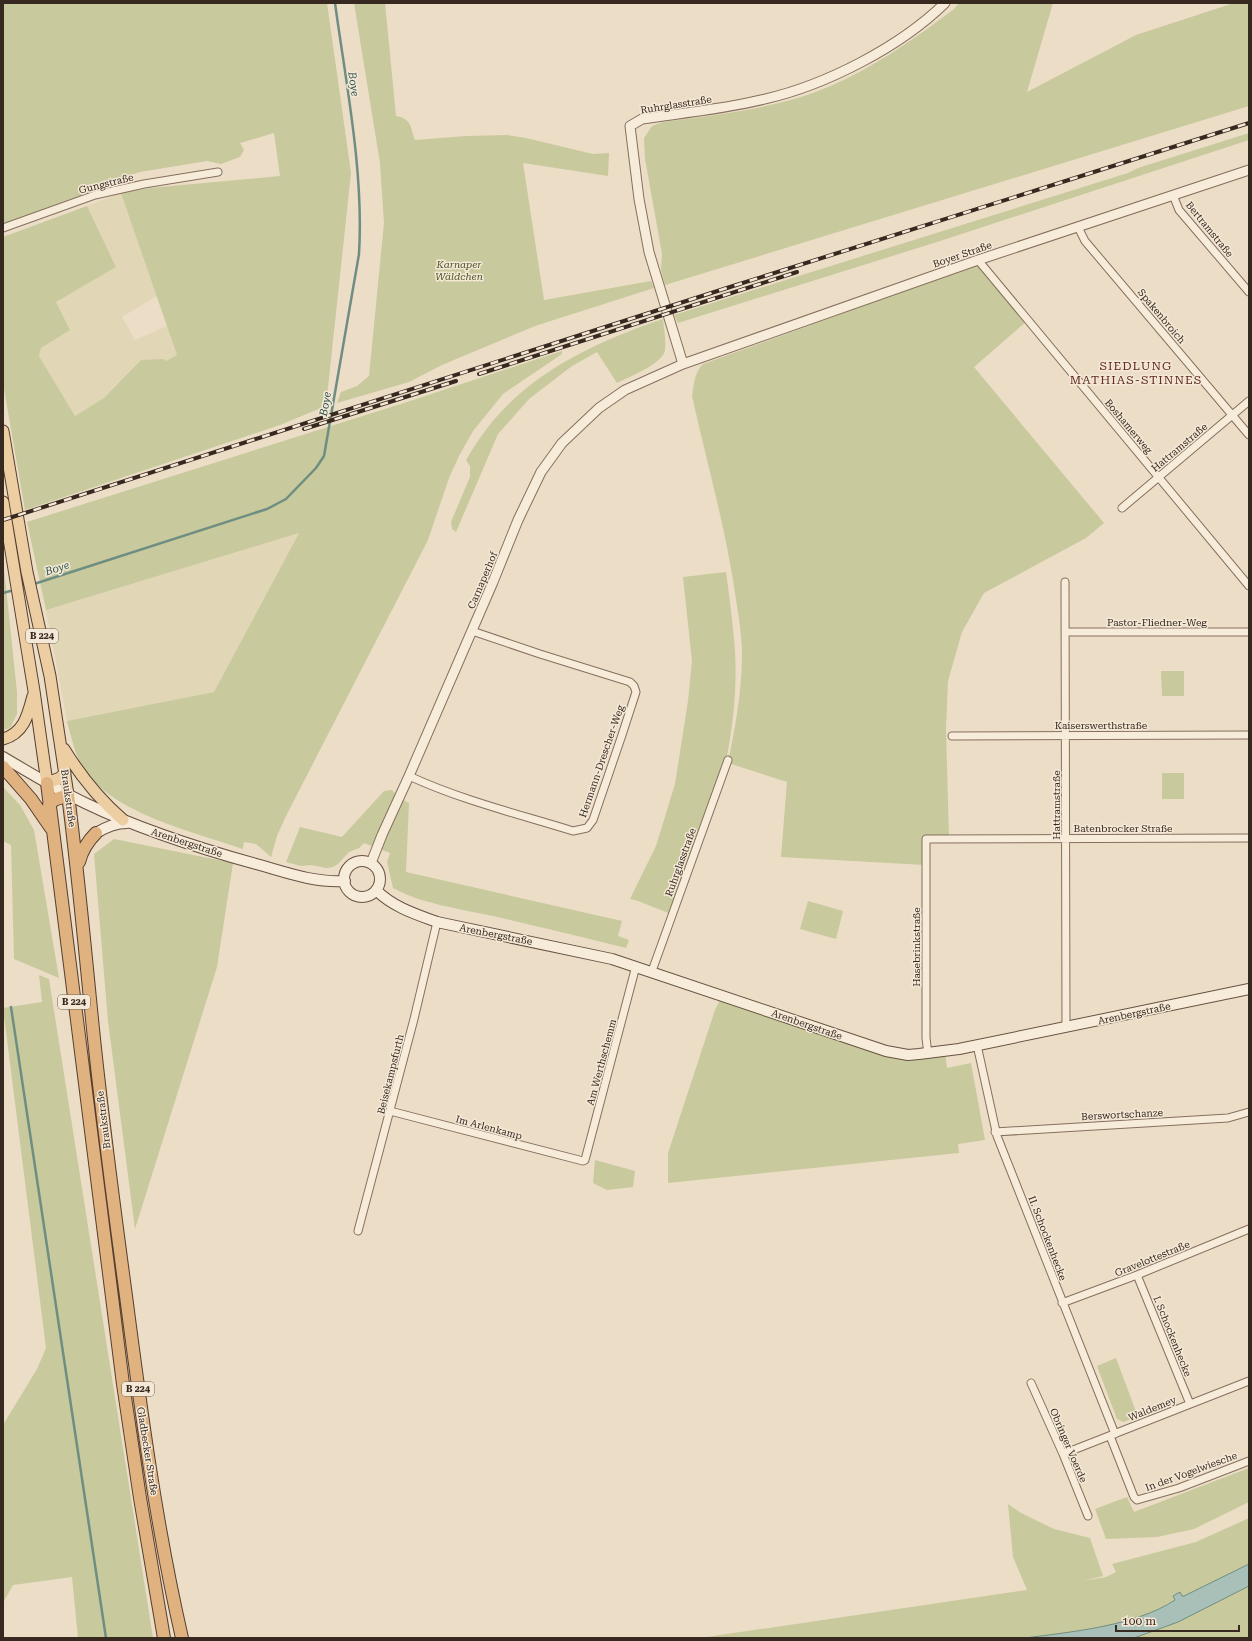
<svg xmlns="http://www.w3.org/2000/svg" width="1252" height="1641" viewBox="0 0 1252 1641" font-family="'Roboto Serif',serif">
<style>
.farmland{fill:#e1d6b5}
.green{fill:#c8c99c}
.water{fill:#a8c0b7;stroke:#6f8e83}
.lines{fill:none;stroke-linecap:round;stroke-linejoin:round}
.stream{stroke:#6f8e83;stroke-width:2.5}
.minor-casing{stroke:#866f5e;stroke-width:9}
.tertiary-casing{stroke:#866f5e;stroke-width:11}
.secondary-casing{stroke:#685141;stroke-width:12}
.primary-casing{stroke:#553e31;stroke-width:13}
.trunk-casing{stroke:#553e31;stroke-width:14}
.minor{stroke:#f7ecda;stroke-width:7}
.tertiary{stroke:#f7ecda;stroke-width:9}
.secondary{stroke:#f7ecda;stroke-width:10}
.primary{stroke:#eccea2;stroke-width:11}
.trunk{stroke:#e0b280;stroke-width:12}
.rail-casing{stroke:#382920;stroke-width:4}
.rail{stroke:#f4e8d6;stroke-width:2.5;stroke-dasharray:8;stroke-linecap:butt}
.labels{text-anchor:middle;stroke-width:3;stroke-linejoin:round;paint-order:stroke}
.shield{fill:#f4e8d6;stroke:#706257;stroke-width:1}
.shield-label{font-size:9px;font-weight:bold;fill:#382920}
.street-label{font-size:10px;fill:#382920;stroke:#f4e8d6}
.park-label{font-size:10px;font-style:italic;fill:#4c5328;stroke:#f4e8d6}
.water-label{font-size:11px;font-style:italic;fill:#315650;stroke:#f4e8d6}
.quarter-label{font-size:12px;letter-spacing:1px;fill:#612a22;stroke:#f4e8d6}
</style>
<rect width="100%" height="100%" fill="#ecddc7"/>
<!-- farmland -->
<path class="farmland" d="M121,193l36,103 -35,21 13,23 32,-14 10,29 -11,6 -25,-1 -37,38 -29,18 -36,-60 2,-8 29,-18 -14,-28 60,-35 -29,-61z
M299,533l-85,159 -147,29 -21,-111z"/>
<!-- green -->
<path class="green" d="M3,3h324l24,170 -25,233 -46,19 -255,85 -22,-127v-146l84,-31 29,61 -60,35 14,28 -29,18 -2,8 36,60 29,-18 37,-38 22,-1 3,2 11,-6 -56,-162 29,-5 130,-12 -6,-43 -34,10 4,7 -4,7 -19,7 -14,-3 -67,11 -30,9v7l-40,11 -64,24 -3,-1z
M354,3h31l11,113c16,3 14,11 19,24l51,-4 41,-1 19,3 67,16 16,-1 -1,23 -85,-13 21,137 107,-19 3,7 -119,38 -93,39 -33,17 -72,21 4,-11 16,-6 12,-10 15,-153 -4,-60z
M959,3h94l-26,89 109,-57 98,-32h15v103l-584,179 -4,-15 1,-16 -17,-95 -1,-21 8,-12 11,-4c51,-7 101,-12 150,-29 52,-19 97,-51 141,-84z
M1249,133v7l-312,102 -259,81 -4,-8 454,-142 10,-5z
M978,260l50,60 -54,47 130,156 -18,15 -102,55 -22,39 -14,49 -2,48 3,109h-24v27l-144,-8 6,-75 -59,-19c7,-35 14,-72 14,-108 0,-23 -5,-47 -8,-69 -10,-64 -28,-127 -42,-190 2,-11 2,-23 11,-32l141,-51z
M663,319c1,10 3,21 2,31 -1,13 -36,27 -48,33l-20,-31 -25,14 -43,33 -31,35 -42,98 -4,-3 -1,-7 19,-45v-11l-4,-6c10,-17 21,-33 34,-47 43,-47 104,-74 163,-94z
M562,351v3l-59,40 -30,37 -14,25 -10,22 -21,62 -142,276 -9,20 -6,21 -15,-13 -12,-2 -1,7c-49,-17 -128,-35 -159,-79 -7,-9 -14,-37 -17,-49l147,-29 85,-159 -253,77 -19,-88 380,-120z
M3,559l14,133v22l-7,14 -7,2z
M726,572c3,22 6,44 8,67 4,39 0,83 -8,122l-55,153 -33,-13 -8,-2 26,-53 19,-62 13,-83 4,-40 -9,-84z
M1161,671h23v25h-22z
M1162,773h22v26h-22z
M3,787l17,18 14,25 25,148 -45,-19 -3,-114 -8,-4z
M392,790l7,8 10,5 -3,69 216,49 -4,15 11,4 -3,8c-44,-11 -89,-22 -133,-32 -32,-7 -71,-12 -100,-28l-6,-26 3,-9 -26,-10 -5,5 -10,4 -11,12 -5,3 -7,1 -15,-3 -10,1 -15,-4 14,-35 42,10 42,-46z
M114,839l119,24 -16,104 -82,262 -27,-208 -14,-167z
M808,901l35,10 -7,28 -36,-10z
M39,975l10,4 104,659h-75l-6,-61 -59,8 -10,18v-178l34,-56 9,-21 -43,-340 39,-6z
M722,996l164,55h59l2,17 24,-5 14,77 -27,4 1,9 -291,30v-30l47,-143z
M595,1160l40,11 -2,16 -26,3 -14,-7z
M1116,1358l22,59 -15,5 -6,-3 -20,-53z
M1249,1468v34l-55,27 -37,8 -51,2 -11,-30 32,-12 7,15z
M1008,1504l13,9 33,16 36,9 13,38 -20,5 23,-4 10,-5 -4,-8 84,-22 53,-24v120h-549l327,-48 -14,-33z"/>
<!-- water -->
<path class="water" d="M1249,1564v22l-71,36 -44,16h-109c45,-6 111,-12 150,-38l-2,-4 7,-4 2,4h2z"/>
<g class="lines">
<!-- stream -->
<path class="stream" d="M34,584l233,-75 19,-10 30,-31 8,-12 35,-202c5,-82 -13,-170 -24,-251
M3,593l11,-3
M11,1007l95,631"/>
<!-- minor casing -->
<g class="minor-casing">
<path id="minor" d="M1173,195l6,15 70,82
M1078,227l7,14 164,194
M3,228l92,-33 49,-11 74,-12
M978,260l271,326
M1122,508l127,-107
M1065,582l1,445
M1065,632h184
M952,736l297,-1
M409,776c52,24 109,38 164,55l14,-3 6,-8 29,-85 14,-43 -2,-6 -4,-4 -90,-28 -68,-23
M652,971l76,-211
M977,1045l20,91 118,298
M928,1054l-2,-16v-199l323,-1
M390,1111l193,50 2,-1 51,-194
M995,1132l233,-14 21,-6
M358,1231l56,-212 23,-97
M1137,1275l53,129
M1062,1303l75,-28 112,-46
M1031,1383l32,71 25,62
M1110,1436l24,61 3,3 42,-12 70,-27
M1063,1454l186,-73"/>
</g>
<!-- tertiary casing -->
<g class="tertiary-casing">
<path id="tertiary" d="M683,364l-34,-112 -10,-53 -9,-73 12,-7c41,-6 82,-10 123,-20 61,-14 135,-52 180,-96
M371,863l11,-28 27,-59 84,-194 25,-62 23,-48 21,-29 37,-35 26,-18 58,-26 295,-104 271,-90"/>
</g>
<!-- secondary casing -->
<g class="secondary-casing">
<path id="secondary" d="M3,757c27,16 53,32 82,46 54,26 113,45 171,61 29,8 58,19 89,17
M96,833c10,-6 19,-10 31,-10
M344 879a18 18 0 1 1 36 0a18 18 0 1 1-36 0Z
M376,890c17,17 39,24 61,32l175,37 274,92 22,4 11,-1 40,-5 290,-60"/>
</g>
<!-- primary casing -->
<g class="primary-casing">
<path id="primary" d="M3,431l24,141 23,104 18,119
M3,502l31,189 13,92 13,-5 5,-5
M3,739c21,-6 25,-24 30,-43
M64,749c17,28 35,50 59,71"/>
</g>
<!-- trunk casing -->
<g class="trunk-casing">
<path id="trunk" d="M3,767l28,32 20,29
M47,783l76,601 17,114 24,140
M49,805l5,-5 14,-5c10,77 17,155 25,234 9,89 21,178 33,267 15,115 30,229 56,342
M79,862c3,-12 8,-20 17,-29"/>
</g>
<!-- minor -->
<use href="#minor" class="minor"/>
<!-- tertiary -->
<use href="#tertiary" class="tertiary"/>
<!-- secondary -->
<use href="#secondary" class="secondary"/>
<!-- primary -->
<use href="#primary" class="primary"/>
<!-- trunk -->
<use href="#trunk" class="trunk"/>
<!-- rail casing -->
<g class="rail-casing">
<path id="rail" d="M479,374l318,-102
M304,429l152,-48
M3,520l727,-233 519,-164"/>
</g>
<!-- rail -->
<use href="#rail" class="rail"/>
</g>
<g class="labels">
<!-- shield labels -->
<g class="shield">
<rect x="26" y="629" width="32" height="14" rx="3"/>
<rect x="58" y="995" width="32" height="14" rx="3"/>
<rect x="122" y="1382" width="32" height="14" rx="3"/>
</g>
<g class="shield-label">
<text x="42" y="639">B 224</text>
<text x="74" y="1005">B 224</text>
<text x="138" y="1392">B 224</text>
</g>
<!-- street labels -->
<g class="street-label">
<text transform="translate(676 104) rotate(-9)" y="4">Ruhrglasstraße</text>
<text transform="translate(106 183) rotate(-14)" y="4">Gungstraße</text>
<text transform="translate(1210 229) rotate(51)" y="4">Bertramstraße</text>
<text transform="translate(962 254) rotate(-19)" y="4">Boyer Straße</text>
<text transform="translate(1162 316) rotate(50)" y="4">Spakenbroich</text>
<text transform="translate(1129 426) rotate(50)" y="4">Boshamerweg</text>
<text transform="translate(1179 447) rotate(-40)" y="4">Hattramstraße</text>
<text transform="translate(482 580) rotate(-67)" y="4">Carnaperhof</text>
<text x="1157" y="626">Pastor-Fliedner-Weg</text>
<text x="1101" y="729">Kaiserswerthstraße</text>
<text transform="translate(601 761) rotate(-71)" y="4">Hermann-Drescher-Weg</text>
<text transform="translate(69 798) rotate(82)" y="4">Braukstraße</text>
<text transform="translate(1056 805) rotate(-90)" y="4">Hattramstraße</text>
<text x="1123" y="832">Batenbrocker Straße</text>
<text transform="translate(187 842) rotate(18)" y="4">Arenbergstraße</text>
<text transform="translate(680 862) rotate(-70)" y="4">Ruhrglasstraße</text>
<text transform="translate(496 934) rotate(11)" y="4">Arenbergstraße</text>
<text transform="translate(916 947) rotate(-90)" y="4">Hasebrinkstraße</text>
<text transform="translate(1134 1013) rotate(-12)" y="4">Arenbergstraße</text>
<text transform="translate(807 1024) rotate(19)" y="4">Arenbergstraße</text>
<text transform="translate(601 1062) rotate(-75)" y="4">Am Werthschemm</text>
<text transform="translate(390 1074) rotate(-76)" y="4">Beisekampsfurth</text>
<text transform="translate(1122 1114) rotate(-3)" y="4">Berswortschanze</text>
<text transform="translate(103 1120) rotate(-97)" y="4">Braukstraße</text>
<text transform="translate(489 1127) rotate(15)" y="4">Im Arlenkamp</text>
<text transform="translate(1048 1238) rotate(69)" y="4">II. Schockenhecke</text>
<text transform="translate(1152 1258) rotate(-22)" y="4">Gravelottestraße</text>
<text transform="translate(1173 1336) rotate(68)" y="4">I. Schockenhecke</text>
<text transform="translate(1152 1408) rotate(-22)" y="4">Waldemey</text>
<text transform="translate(1069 1445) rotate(67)" y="4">Obringer Voerde</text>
<text transform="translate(148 1451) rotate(81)" y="4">Gladbecker Straße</text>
<text transform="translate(1191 1471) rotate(-20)" y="4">In der Vogelwiesche</text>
</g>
<!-- park labels -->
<g class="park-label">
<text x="459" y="268">Karnaper<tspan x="459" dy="12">Wäldchen</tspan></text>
</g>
<!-- water labels -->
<g class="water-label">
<text transform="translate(354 84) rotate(82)" y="4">Boye</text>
<text transform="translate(325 404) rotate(-80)" y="4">Boye</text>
<text transform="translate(57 568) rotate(-18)" y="4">Boye</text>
</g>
<!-- quarter labels -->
<g class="quarter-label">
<text x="1136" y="370">SIEDLUNG<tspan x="1136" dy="14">MATHIAS-STINNES</tspan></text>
</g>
</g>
<!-- border -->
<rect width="1252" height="1641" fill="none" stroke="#382920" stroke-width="8"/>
<!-- scale -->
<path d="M1116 1625v6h123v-6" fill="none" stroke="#382920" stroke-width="2"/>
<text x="1122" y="1625" font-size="12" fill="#382920" stroke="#f4e8d6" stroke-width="3" paint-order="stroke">100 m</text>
</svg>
